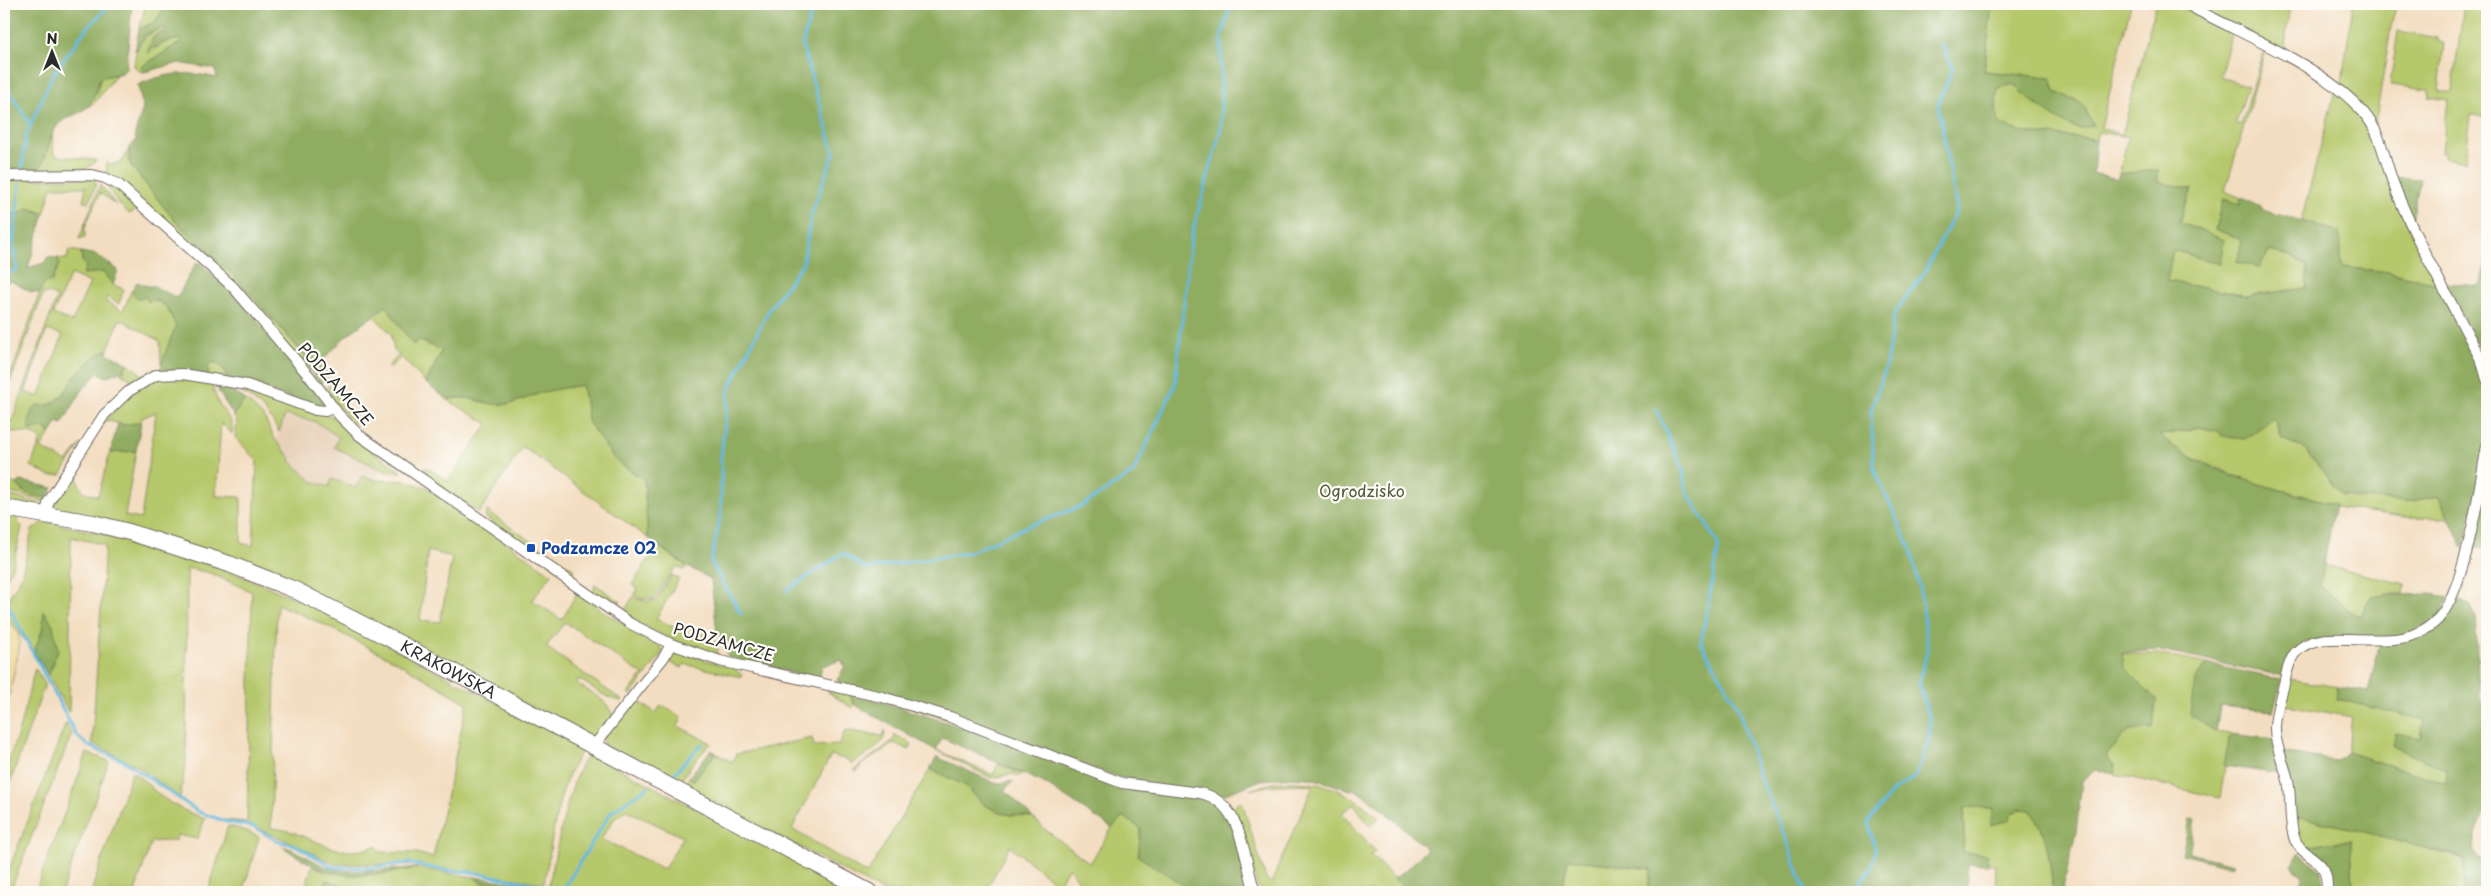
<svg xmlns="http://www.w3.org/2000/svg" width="2491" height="896" viewBox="0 0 2491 896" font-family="'Playpen Sans',sans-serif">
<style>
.built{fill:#e6cfb5}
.green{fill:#b6c86c;stroke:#707a4c;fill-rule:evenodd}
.forest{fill:#90ac60;stroke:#5e6c46}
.sand{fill:#eeda9e;stroke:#8c8264}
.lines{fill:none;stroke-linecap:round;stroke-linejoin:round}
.stream{stroke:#62b9df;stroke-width:3}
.minor-casing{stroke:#71695f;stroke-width:12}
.primary-casing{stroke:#71695f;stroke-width:18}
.minor{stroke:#fff;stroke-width:10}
.primary{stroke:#fff;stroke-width:16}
.transit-dot{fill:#1a4fb4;stroke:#fdfcf7;stroke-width:2}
.labels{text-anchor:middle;stroke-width:4.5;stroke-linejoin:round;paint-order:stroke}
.street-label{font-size:16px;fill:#2b2b2b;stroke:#fdfcf7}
.park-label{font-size:16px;fill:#555a3e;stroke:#fdfcf7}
.transit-label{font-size:16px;font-weight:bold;fill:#164399;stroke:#fdfcf7;text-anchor:start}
</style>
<rect width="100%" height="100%" fill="#fdfcf7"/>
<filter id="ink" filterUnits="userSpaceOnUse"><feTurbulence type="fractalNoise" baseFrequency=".02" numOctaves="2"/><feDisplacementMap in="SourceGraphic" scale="10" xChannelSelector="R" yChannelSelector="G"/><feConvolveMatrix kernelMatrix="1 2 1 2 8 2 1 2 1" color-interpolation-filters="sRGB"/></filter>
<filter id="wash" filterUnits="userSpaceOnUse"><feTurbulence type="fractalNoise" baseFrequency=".0096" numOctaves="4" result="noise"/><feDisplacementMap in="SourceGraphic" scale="20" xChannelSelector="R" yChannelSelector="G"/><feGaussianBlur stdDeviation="1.12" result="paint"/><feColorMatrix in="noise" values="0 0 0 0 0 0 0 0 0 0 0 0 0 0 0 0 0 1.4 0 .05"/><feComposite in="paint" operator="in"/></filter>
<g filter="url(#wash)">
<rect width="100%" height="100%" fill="#f3ddc0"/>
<!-- built -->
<path class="built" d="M285,415l29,6 25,16 -5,10 46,22 -5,11 -13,-4 -6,12 -23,-9 -4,8 -17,-6 -22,-20 -14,-20z"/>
<!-- green -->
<path class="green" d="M146,4h21l-11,18 -17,7z
M1992,4h139l-30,124 21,7 34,-131h25l51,27 -12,46 28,9 -12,37 5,2 24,-77c33,16 71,36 95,64 19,23 22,50 32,77 13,33 32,64 49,96l-52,-13 -49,-5 -1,-35 -38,-11 34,-130 -36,-25 -33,-16 -41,141 16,7 -1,6 -17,-5 -8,30 28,11 -6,22 22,5 11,-16 21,5 16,10v22l-60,8 -81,-15 7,-31 47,14 3,-24 -44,-18 13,-33 -35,-7v-12l-38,4 9,-37 -30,-5 -2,7 -70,-6 -27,-9 -3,-15 1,-21 17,-4c7,11 47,39 60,43 7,2 12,1 18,-2l-8,-19 -8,-6 -21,-8 -4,-14 -67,-7z
M2189,4h101l-6,49z
M2353,4h49l-1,3 -5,1 -4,13 -17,104 -34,-36z
M2464,4h23v113l-16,-2 -6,47 -21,-4 1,-6h-3l6,-52 -19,-3v-8l-39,-4 8,-54 40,7v3l6,2 -5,49h13z
M165,27l-9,22c7,-8 16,-9 26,-10l-1,3 -40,25 3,5 -5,-1 -5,-5c2,-24 9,-31 31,-39z
M106,75h10l-20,26 -9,7 4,-10 6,-6 3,-14z
M52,134l2,19 4,3 38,4c-9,17 -44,10 -61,11l6,-5z
M130,147l-2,12 4,8 44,55 62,58 69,78 -6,2 -168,-169 -27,-18 1,-11 4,3 11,-3z
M87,178l8,2 1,5 -7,17 -6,-1 3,-14h-34l-8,27c-21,-12 -24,3 -40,9v-30l6,-8h-6v-5z
M100,185l16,20 -16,-12 -15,34v10l-6,2z
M107,186l9,3 20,16 1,5 -8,4 -11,-11z
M69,250l12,2 1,9 5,5 -4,8 20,-2 10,13 11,4 -5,15 -12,-7 -2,4 18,10 8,-19 7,7 9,-3 20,11 9,19 -9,29 -6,8 -1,-22 -40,-22 -12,30 -29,22 -12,21 -19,14 -11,-1 -7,25 16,-2 4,6 -9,14 26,14 14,-18 -20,31 -11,1 -19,-10 10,-27c-9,-9 -26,-6 -37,-8v-10h8l45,-124 -8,-4 -6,1 -39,105v-5l38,-108 2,-3 8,-2 8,-18 -3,-5 10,1zM71,274l19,9 -18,39 -19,-8zM47,330l16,5 -24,62 -14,-5z
M386,306l27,38 5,-4 24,10 -16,33 -25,-26 -12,12 -2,-2 12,-12 -5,-4 -3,-17 -18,-19z
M214,362l10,7 3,9 -19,-2v-11z
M129,364l16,13 -13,7 -2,-5 -9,-6 4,-7z
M165,376l45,6 9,22 13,19v11l-11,-11 -5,73 25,1v46l12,3 4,-85 -22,-24 2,-13 -3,-8 6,-11 6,-5 18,17 12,24 15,17 -1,3 22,20 17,6 3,-8 24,9 6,-12 13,4 32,1 19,6 126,87 -20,26 30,20 15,-28 31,23 51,29 4,8 -32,43 -3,-2 15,-18 -78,-53 -19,25 77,54c-16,0 -31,-15 -45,-22l-1,5c13,8 33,17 36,33l-21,22 -259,-136 -278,-93 -4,-7 25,-43 6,-1 8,-22 41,-45zM156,412l-15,107 -16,-3 11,-65 -26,2 -12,43 -14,-4c-3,-4 -6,-9 -6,-14 -1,-15 19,-46 28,-58l18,5 17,-3 1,-4zM428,551l24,6 -12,65 -20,-2z
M229,385l102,31 29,26 42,30h-15l-53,-25 5,-10 -25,-16 -29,-6 -6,17c-12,-23 -27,-35 -50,-47z
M329,385l16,23h2l12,13 -6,2 -29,-33z
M582,385l7,38 26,37 29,20 4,58 -125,-91 -44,66 -56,-39 3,-7 22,14 40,-57 -40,-24c23,-8 38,8 59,4 13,-2 25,-9 37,-12 12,-4 26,-5 38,-7z
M2275,418l7,21 22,9 38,48 64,6 33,-6 10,22 -46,-1 -68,-10v-3l-84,-22 -73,-30 -19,-18 30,-3 9,-4 20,4z
M4,481l12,3 9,9 23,4 -2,5 -42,-11z
M4,494l37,10 2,3 -39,-5z
M487,511l63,43 -4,6 -12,-8 2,-4 -4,-3 -3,3 -44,-31z
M4,514l11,3 7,10 -9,38 -9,20z
M48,522l98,22 63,20 62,24 54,24 257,136v3c-26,36 -29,89 -38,132l-126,-18 -84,-1 -37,-19 -43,-18 -29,-7 22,2 5,-230 -42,-19 -23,-5 -1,193 -6,37 -43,-32 -45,-23 13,-198 -34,-8 -2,176 -21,-38 6,-11 -1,-39 -9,-13 -2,19 -8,21 -30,-38v-9l17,-27 11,-48 9,-7zM277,604l48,21 70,36 72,42 -34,155 -16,-5 -37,-1 -4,-7c-36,20 -70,-16 -105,-17z
M657,546l29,20 -2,4 -8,-4 -22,33h-12l-8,-4 4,-6 -6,-4z
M553,555l22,15 -1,2 -5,-2 -3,5 -17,-12z
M2323,565l82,19 -1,10h-17l-26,22 -7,-1 -34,-29z
M672,575l7,4 -23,40 41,19 4,-6c11,5 19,9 16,24l-41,-14 -54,-27 11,-18 14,5 9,-2z
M595,584l26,18 -6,8 -22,-16z
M677,652l56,16 9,7 -1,2 -57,-13 -2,4 -15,-7 1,-3 2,2z
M2122,654h35l50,10 -12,15 21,53 14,2 -10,64 -105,-24 -1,-9 -8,-9 23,-26 24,-2 3,-29 -32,-32z
M35,668l10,16 -41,116v-27l14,-39z
M2288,679l51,8 -1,12 86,21 -3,18 26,32v14l-100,-32 5,-35 -71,-13z
M828,689l21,4 5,12 -2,3 -24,-16z
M635,699l21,14 5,-8 21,12 -4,9 33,17 -19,21 -12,19 -77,-39 1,-9z
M66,723l6,10 -62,159h-6v-10z
M845,730l37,6 3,-6c2,16 -22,26 -34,34l-2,-3 -18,-6 -39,74 75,45 63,-105 36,17 18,19 20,9 28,3 15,14 43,32 22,-35 10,-13 20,14 52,63h-107l-18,-25 -11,18 -48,-39 -25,46h-101l-199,-106 4,-9 4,4 23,-28 16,9 4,-8 76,-16 2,8 25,-1z
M895,735l17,9 -3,6 -15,-7 -33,22 -4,7 -3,-2 40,-30z
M936,750l57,25 5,-11 24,10 -3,2 -6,-2 -22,4z
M87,753l22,8 -47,130 17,1h-44z
M591,754l264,138h-308c6,-22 25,-132 44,-138zM626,810l57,27 -19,32 -63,-30 13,-20z
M132,772c13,7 19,17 30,25 13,10 28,16 43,22l-8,20 -20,-4 -1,5 -25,2 -16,50h-44z
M1276,782c47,-1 68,5 103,36l-9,8 -16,-22 -12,9 33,38 -4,4 32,33 -1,4h-142c-12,-27 -12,-59 -28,-85l10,-5 24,77 5,4 42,-97 -13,-2 -34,2 -16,4z
M1965,807l28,1 -2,16 18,-4 2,-7 11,-4 8,1c19,21 20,55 23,82h-58l1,-28h-8l-1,-9 -24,-3z
M2295,816l59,13 110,30v33h-111l-2,-52 -48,7 -4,-5z
M228,826l19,5 12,6 -16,55h-35z
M1567,859l84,10 -3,23h-86z
M312,866l15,6 21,3 35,-1 34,-6 57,9c9,10 28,9 41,6 5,-1 14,2 20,2l-2,7h-184l1,-5 -24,-7 -4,12h-18z"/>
<!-- forest -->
<path class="forest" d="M4,4h128l-6,65 -4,4 -22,5c-3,8 -7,24 -14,30 -14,11 -24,7 -33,25 -5,10 -7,34 -18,38 -9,3 -22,1 -31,1z
M167,4h1755l15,6 1,-6h54l-8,67 67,7 4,14 21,8 8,6 9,19c-7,3 -12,4 -19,2 -13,-4 -53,-32 -60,-43l-17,4 -1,21 3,15 27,9 70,6 -3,34 24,6 2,-5 39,-4v12l34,7 -13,33 45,18 -4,24 -47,-14 -6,31 80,15 60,-8v-22l-16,-10 -21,-5 -11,16 -22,-5 5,-22 -27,-11 8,-30 17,5 1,-6h4l16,9 1,3 77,22 2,35 48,5 52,13c13,27 42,72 46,100 4,54 -12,111 -24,163l-24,-52 -33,6 -64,-6 -38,-48 -22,-9 -8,-21 -29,21 -23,-3 -4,-5 -20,-4 -9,4 -29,3c33,38 126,57 175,70l-15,82 34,28 7,2 10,-20 59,-2 19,3 -9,17 -32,23 -103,5 -22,34 -127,-26 -34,3 2,14 32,32 -3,29 -24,2 -23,26 8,9 1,9 -20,-4 -13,11 -6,51 -14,60h-9c-3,-27 -4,-61 -23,-82l-8,-1 -11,4 -1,7 -19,5 2,-17 -28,-1 -2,45 24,3 1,9h-20l-2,28h-318l3,-23 -83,-10 -6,33h-160l1,-4 -9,-9 14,-11 19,-19 -52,-46 -21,-14 -3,1 -40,-12 -19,-1 -31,3 -41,16 -98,-18 -283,-95 -2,-2 8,-15 -4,-6 -19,6 -3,13 -91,-22 -4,-14 -7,-10 -6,-54 -23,-12 -40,-29 -4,-58 -29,-20 -26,-37 -7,-38c-12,2 -26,4 -38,7 -12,3 -24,10 -37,12 -21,4 -36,-12 -59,-4l-22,-17 16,-33 -23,-10 -6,5 -27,-39 -41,31 -22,23 5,16 -8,8 -19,-24 6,-3 -69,-77 -62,-58 -44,-55c-5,-11 -4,-18 4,-27l-1,-6 8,-26 -5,-23c29,-13 49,-14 79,-7l-2,-9 -36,-6 -35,9 -3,-5 40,-25v-3l-20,4 -14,10 7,-17 12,-6 -1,-3 -20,8 -10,16 4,-22 16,-7z
M2393,177l27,2 -8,41z
M29,208l15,6 -16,54 16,-5 4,-6 9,1 3,5 -8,18 -8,2 -4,10 -9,-1 -20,-11 -7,3 1,-60 6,-10h7z
M81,252l16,3 21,15 -5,15 -10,-13 -20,2 3,-8 -4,-5z
M2487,258v93l-4,7 -37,-75 34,3z
M196,263h4l40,38 76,90 7,13 -2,3 -94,-29 -3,-9 -10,-7 -6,4v10l-47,-6c0,-8 11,-35 15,-44 -6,-11 -12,-32 -28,-24l-2,-5 -8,2 -7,-7 6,-10 10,4h7l23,12z
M108,349l-1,4 22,11 -4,2 -1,5 -12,3 -5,3 -9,-4 -15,16 -21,35 -4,-2 -8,12 -4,-6 -16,2c-2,-8 -1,-19 7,-25 25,5 29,-20 42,-34 7,-8 20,-17 29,-22z
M222,385l24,15 -6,5 -6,11 -16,-25 1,-5z
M141,422l-5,29 -26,2 8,-29 6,1z
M2487,461v87h-17z
M21,481l32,7 -5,9c-14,1 -23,-4 -32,-13z
M2454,599l16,6 5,10c2,26 2,52 4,77 1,10 8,20 8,30 2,26 0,52 0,77 0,19 -29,55 0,64v29h-23v-34l-110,-29 -59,-13 -13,-64 54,9 11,-9 99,31 1,-13 -54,-23 3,-14 25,5 3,-18 -87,-21 2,-12 29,5 12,-49 38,-6z
M44,611l9,14 5,26 -10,24 -14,-23 8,-21z
M2207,664l75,16 -9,31 -53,-5 -4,26 -26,-18 5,-35z
M849,693l43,12 109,35 129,48 77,11 14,9 11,17 19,67h-57l-56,-36 3,-27 -18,-13 -11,12 -68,-45 -102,-45 -6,12 -81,-45z
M2230,734l43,5 7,35 -56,-8z
M711,750l5,3 -23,28 -4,-4z
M937,757l60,27 16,-3 -8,9 27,27 -28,-3 -20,-9 -18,-19 -36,-17z
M2190,819l5,1 -6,33 44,11 -1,3 -50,-13z
M2351,840l2,52h-24l-3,-22 -23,-23z
M282,846c19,5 34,19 53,23 23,5 57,-1 82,-1 -58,10 -85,15 -135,-22z
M2300,853l20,17 5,22h-28l6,-17 -12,-10z
M474,877l41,6c-10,6 -33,2 -41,-6z
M326,880l24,8 -1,4h-27z"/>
<!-- sand -->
<path class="sand" d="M4,614l14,18 2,12 -14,67 -2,2z"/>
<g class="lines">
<!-- stream -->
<path class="stream" d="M4,69l7,25 19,30
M22,167l4,-31 26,-60 34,-47 25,-25
M4,276l13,-7 -4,-26 7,-60
M1656,409l27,61 2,18 34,58 -18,96 37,66 20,64 27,63 20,57
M786,591l57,-38 23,16 105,-17 57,-26 54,-20 51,-33 42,-88 16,-147 30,-110v-90l10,-34
M4,598l73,138 10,9 37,16 75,51 28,10 27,5 23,14 18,4 38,22 38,1 36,-5 36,7 28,2 68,13
M741,614l-30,-52 10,-49v-56l8,-68 40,-79 34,-47 8,-48 23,-62 -32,-108 12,-41
M671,777l31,-33
M554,887l8,1 4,-3 45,-73 37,-25
M1852,892l19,-23 5,-17 -8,-30 25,-31 22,-14 14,-37 1,-20 -11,-37 9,-35 -6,-47 -11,-51 -37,-81 -3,-59 15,-43 8,-53 29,-39 34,-65 -19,-106 15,-36 -12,-25"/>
</g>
</g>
<g filter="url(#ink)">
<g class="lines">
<!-- minor casing -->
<g class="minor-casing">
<path id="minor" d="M2186,4c54,30 136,61 177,108 19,21 22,51 32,76 24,60 58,116 87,174l5,17
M4,176l88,-1 13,3 14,7 114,102 77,90 29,38 20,20 272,189 40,20 49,17 162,36 68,20 172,66 78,10c43,9 43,64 55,99
M45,515l4,-14 55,-86 25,-24 27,-16 27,-1 64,11 69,25 9,1 8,-3
M593,747l71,-90 7,-13
M2327,892c0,-8 0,-19 -5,-25 -8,-11 -21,-14 -27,-27 -7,-18 -3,-41 -7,-60 -4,-17 -13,-34 -13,-51 0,-15 5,-30 9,-45 2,-9 5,-24 11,-31 30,-34 102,9 143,-34 28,-30 41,-131 49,-173"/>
</g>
<!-- primary casing -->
<g class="primary-casing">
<g id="primary">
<path id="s1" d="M4,508l89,15 36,9 100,32 66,26 96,49 478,253"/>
</g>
</g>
<!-- minor -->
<use href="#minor" class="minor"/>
<!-- primary -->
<use href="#primary" class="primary"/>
</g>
</g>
<!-- markers -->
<rect class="transit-dot" x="526" y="543" width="10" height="10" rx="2.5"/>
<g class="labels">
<!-- street labels -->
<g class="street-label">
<text transform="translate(336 384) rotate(49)" y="6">PODZAMCZE</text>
<text transform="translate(724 642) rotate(16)" y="6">PODZAMCZE</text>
<text dy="6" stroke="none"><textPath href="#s1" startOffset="476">KRAKOWSKA</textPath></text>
</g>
<!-- park labels -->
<g class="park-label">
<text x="1362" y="497">Ogrodzisko</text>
</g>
<!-- transit labels -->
<g class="transit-label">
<text x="541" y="554">Podzamcze 02</text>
</g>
</g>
<!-- margin -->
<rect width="2491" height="896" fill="none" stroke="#fdfcf7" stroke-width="20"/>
<!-- north arrow -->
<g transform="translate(52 52)" stroke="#fdfcf7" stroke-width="4" paint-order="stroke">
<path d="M0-4L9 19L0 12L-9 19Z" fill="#2b2b2b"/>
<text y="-8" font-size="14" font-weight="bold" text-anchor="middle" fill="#2b2b2b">N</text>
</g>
</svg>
